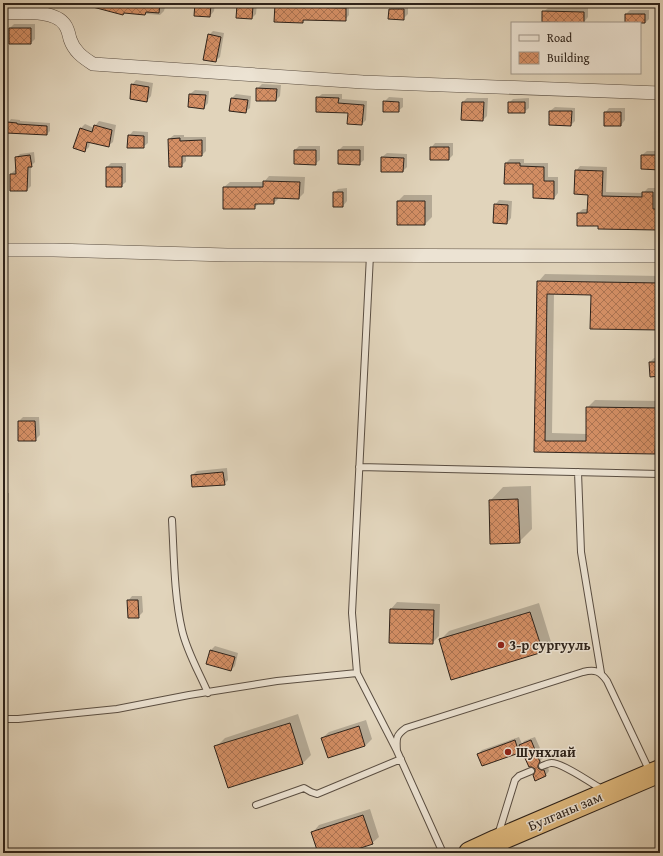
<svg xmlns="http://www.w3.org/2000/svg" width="663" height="856" viewBox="0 0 663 856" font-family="'Gentium Book Plus',serif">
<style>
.shadow{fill:#0003}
.building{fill:url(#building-cross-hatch);stroke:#2d221a}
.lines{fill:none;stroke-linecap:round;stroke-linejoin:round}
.lane-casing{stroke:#5a4e42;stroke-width:8}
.street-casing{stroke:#5a4e42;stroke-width:14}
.highway-casing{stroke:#2d221a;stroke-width:24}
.lane{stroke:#ece3d3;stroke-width:6}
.street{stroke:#ece3d3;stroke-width:13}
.highway{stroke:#e0ba7e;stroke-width:22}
.poi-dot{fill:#8f2418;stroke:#ece3d3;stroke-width:1.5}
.labels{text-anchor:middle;stroke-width:3;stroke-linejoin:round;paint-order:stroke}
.poi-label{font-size:14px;font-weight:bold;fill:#2d221a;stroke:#ece3d3;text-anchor:start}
.street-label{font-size:14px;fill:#2d221a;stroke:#ece3d3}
</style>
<defs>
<pattern id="building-cross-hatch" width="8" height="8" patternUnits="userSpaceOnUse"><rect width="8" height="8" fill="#d48f65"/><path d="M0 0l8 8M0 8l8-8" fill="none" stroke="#ac7452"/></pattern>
</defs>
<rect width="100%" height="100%" fill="#e1d4bb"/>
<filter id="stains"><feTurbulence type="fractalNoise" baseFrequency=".005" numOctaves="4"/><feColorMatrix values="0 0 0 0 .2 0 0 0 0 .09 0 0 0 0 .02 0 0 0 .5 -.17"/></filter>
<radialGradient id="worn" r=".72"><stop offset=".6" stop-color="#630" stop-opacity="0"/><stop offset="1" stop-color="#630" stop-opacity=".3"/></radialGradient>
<!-- shadow -->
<path class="shadow" d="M107,3h57l-1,4h2l-1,4 -4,4 -35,-3 -2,2z
M196,3h19l-1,8 -4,5 -15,-1z
M240,3h17l-1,11 -4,4 -14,-13z
M278,3l71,1v11l-4,5 -39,-1 -3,3 -27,-17z
M505,3h13l-4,5h-9z
M617,3h13l-4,5h-9z
M394,5h14v9l-5,5 -13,-10z
M548,8h40v9l-4,5 -41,-10z
M630,10h19v9l-4,4h-19v-9z
M14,24h21v15l-4,4 -21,-15z
M213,31l11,2 -4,24 -5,4 -6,-26z
M136,80l17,3 -2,13 -4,5 -15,-16z
M262,84l19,1 -1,11 -4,4h-19v-11z
M195,90l14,1 -1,12 -4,5 -15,-2 1,-12z
M236,94l15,2 -1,12 -5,4 -13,-14z
M322,94h20v5l25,2 -1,19 -4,4 -13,-12 -32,-14z
M389,97l14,1v9l-5,4 -14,-9z
M467,98h21l-1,18 -4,4 -20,-18z
M529,98v10l-5,4 -15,-9 4,-4z
M555,107l20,1v13l-4,4 -21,-14z
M609,108h16v12l-4,5 -16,-12z
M11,119l9,1v1l30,2v8l-3,3 -39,-11z
M99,121l17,4 -3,17 -5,4 -18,-4 -1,5 -4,4 -5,-22 5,-5 9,4 1,-2z
M133,131l15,1v11l-5,4 -14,-11z
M174,135h10v2h22v14l-4,4h-16v6l-5,5 -12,-27z
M435,143h18v12l-4,4 -18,-11z
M299,146h21v14l-5,4 -20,-1v-13z
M343,146h21v14l-5,4 -20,-14z
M647,151h13v18l-18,-14z
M34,152l1,10 -4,4v20l-4,4 -16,-16 4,-4 2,1 -1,-13 4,-4z
M387,153l20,1v13l-4,4 -21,-14z
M510,159h14v4h24v14h10v16l-4,5 -48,-35z
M111,163h15v19l-5,4 -14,-19z
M580,166l27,1 -1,25 37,1 5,-5h9v17h3v21l-3,3 -58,-4 -21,-12 5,-4h5l1,-15 -13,-23z
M269,176l36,1 -1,16 -5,5h-20l-5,5h-14l-6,5 -30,-21 6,-5h34z
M347,188v13l-4,5 -9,-13 4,-4z
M404,195h28v22l-7,7h-27v-23z
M499,200l13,1 -1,17 -4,5 -12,-18z
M545,274l115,2v53l-68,-35 -38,-1 -2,140 35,1v-26l8,-8 65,1v52l-125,-2 3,-169z
M654,358h6v17l-10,-13z
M23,417h16l1,18 -5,5 -16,-19z
M227,468l1,12 -4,4 -32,-9 5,-4z
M531,486l1,43 -13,13 -29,-41 13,-14z
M3,493h6l-1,52 -5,5z
M132,596h10l1,16 -5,5 -10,-16z
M397,602l43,2 -1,32 -7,7 -41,-34z
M539,603l12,39 -9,9 -102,-11 9,-9z
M215,646l23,7 -3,13 -4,4 -21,-19z
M298,714l13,41 -9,9 -86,-17 9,-9z
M366,720l6,19 -7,7 -43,-8 7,-6z
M519,737l3,7 2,-3 11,-4 9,20 -3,3v4l7,3 1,4 -3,4 -11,4 1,-7v-4l-14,-19 -3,3 -41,2 4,-4z
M370,809l9,28 -7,6 -30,10h-23l-6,-21 6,-7z"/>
<!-- building -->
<path class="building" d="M89,3h71l-1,10 -13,-1 -1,3 -21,-2 -1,2 -34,-9z
M195,3l16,1 -1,13 -16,-1z
M275,4l29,2v1l42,1v13l-43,-1v3l-29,-1z
M237,5l16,1 -1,13 -16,-1z
M389,9h15v11l-16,-1z
M542,11l42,1v11l-42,-1z
M625,14h20v9h-20z
M9,28h22v16h-22z
M208,34l13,3 -5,25 -13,-2z
M131,84l18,3 -2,15 -17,-3z
M256,88l21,1 -1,12h-20z
M189,94l17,1 -2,14 -16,-2z
M316,97l23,1 -1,5 26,2 -2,20 -15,-1 1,-11 -32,-1z
M231,98l17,2 -2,13 -17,-2z
M383,101l16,1v10h-16z
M462,102h22l-1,19 -22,-1z
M508,102h17v11h-17z
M549,111h23l-1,15 -22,-1z
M604,112h17v14h-17z
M7,122l10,1v1l30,2v9l-41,-2z
M94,125l18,5 -3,17 -22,-5 -2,10 -12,-4 7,-20 12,4z
M128,135l16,1v12h-17z
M180,138v3l22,-1v16h-20v11h-13l-1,-28z
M430,147h19v13h-19z
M294,150h22v15l-22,-1z
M338,150h22v15l-22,-1z
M30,155l2,12h-4l-1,24h-17v-17h6l-1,-17z
M641,155h19v15l-19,-1z
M381,157l23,1 -1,14h-22z
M505,163h15v3l24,1v14h10v18l-21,-1v-14h-29z
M106,167h16v20h-16z
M575,170l28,1 -1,25 40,1v-5h11v17h5v21l-60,-1v-3h-21v-13h10l1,-18 -14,-1z
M263,181l37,1 -1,17 -25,-1v6h-19v5h-32v-22h40z
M333,192h10v15h-10z
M397,201h28v24h-28z
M494,204l14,1 -1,19 -14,-1z
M537,281l123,2v47l-70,-1 1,-34 -44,-1 -2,147h41v-34l74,1 -1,22h-3l-1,24 -121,-2z
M649,362h11v14l-10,1z
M18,421h17l1,20h-18z
M223,472l2,13 -33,2 -1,-12z
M518,499l2,44 -30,1 -1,-44z
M127,600h11l1,18h-11z
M390,609l44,1 -1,34 -44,-1z
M530,612l13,40 -92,28 -12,-41z
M210,650l25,7 -4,14 -25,-7z
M290,723l13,41 -75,24 -14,-42z
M359,726l6,20 -37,12 -7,-20z
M515,740l4,13 -37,13 -5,-12z
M531,740l9,22 -2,3v3l3,2h3l2,6 -11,5 -2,-6 2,-3v-3l-3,-2h-3l-10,-22z
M363,815l10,29 -28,9h-27l-7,-21z"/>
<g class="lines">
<!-- lane casing -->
<g class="lane-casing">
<path id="lane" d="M370,255l-18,358 5,60 40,78
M359,467l301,7
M578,472l3,80 20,121
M172,520c2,36 2,75 10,110 5,22 17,42 26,63
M3,719h15l99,-10 72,-14 88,-14 80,-8
M542,766c3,-1 7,-3 9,-3 10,-1 42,21 52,27
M256,805l48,-17 7,4 6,2 84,-35
M498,835l17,-55 4,-4 12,-5
M443,853l-46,-102c-1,-13 -1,-16 9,-23l177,-56c12,-3 17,-1 24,9l43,91"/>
</g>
<!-- street casing -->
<g class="street-casing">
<path id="street" d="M3,13c17,0 52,-4 62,12 3,4 4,10 5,14 4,12 12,18 23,25l270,18 297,11
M3,250h51l173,5 433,1"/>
</g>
<!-- highway casing -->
<g class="highway-casing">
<path id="highway" d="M470,853l26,-12 164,-70"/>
</g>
<!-- lane -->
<use href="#lane" class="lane"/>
<!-- street -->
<use href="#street" class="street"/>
<!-- highway -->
<use href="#highway" class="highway"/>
</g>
<!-- markers -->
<g class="poi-dot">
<circle cx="501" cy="645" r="4"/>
<circle cx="508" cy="752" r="4"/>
</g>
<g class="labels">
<!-- poi labels -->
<g class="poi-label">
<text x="509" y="650">3-р сургууль</text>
<text x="516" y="757">Шунхлай</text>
</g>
<!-- street labels -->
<g class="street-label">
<text transform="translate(565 811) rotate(-23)" y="5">Булганы зам</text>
</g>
</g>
<!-- margin -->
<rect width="663" height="856" fill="none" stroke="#e1d4bb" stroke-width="16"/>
<rect x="4" y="4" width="655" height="848" fill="none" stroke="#2d221a" stroke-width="2"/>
<rect x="8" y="8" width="647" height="840" fill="none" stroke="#2d221a"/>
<!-- legend -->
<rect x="511" y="22" width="130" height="52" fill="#ece3d3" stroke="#a09689"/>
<rect x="519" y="35" width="20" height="6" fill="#ece3d3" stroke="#a09689"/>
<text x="547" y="42" font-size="12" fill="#2d221a">Road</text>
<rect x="519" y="52" width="20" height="12" fill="url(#building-cross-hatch)" stroke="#a09689"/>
<text x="547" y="62" font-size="12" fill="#2d221a">Building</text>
<rect width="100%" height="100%" filter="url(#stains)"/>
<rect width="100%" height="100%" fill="url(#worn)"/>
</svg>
